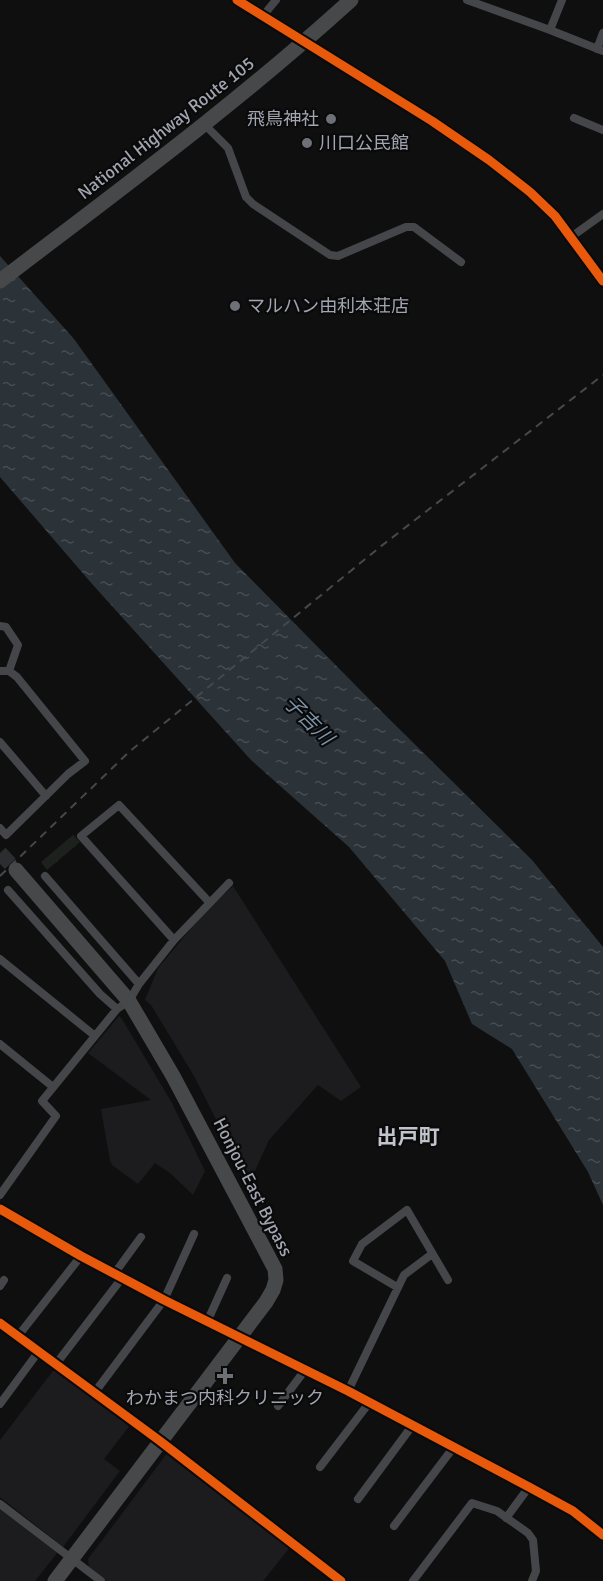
<svg xmlns="http://www.w3.org/2000/svg" width="603" height="1581" viewBox="0 0 603 1581" font-family="Signika,'Noto Sans JP',sans-serif">
<style>
.built{fill:#1c1c1e}
.park{fill:url(#park-tufts)}
.water{fill:url(#water-ripples)}
.lines{fill:none;stroke-linecap:round;stroke-linejoin:round}
.highway-tunnel{stroke:#2c2d30;stroke-width:15;stroke-dasharray:15 8;stroke-linecap:butt}
.street{stroke:#454649;stroke-width:8}
.secondary{stroke:#494a4e;stroke-width:12}
.highway{stroke:#47484a;stroke-width:15}
.rail{stroke:#47484b;stroke-width:2;stroke-dasharray:8 6;stroke-linecap:butt}
.cycleway-casing{stroke:#0a0a0b;stroke-width:13}
.cycleway{stroke:#e8590c;stroke-width:9}
.poi-dot{fill:#6e7078;stroke:#0a0a0b;stroke-width:2}
.labels{text-anchor:middle;stroke-width:4.5;stroke-linejoin:round;paint-order:stroke}
.poi-label{font-size:18px;fill:#a1a5b0;stroke:#0a0a0b;text-anchor:start}
.street-label{font-size:18px;fill:#a1a5b0;stroke:#0a0a0b}
.water-label{font-size:20px;font-style:italic;fill:#7b92a9;stroke:#0a0a0b}
.quarter-label{font-size:21px;font-weight:bold;fill:#c2c4cc;stroke:#0a0a0b}
</style>
<defs>
<pattern id="park-tufts" width="24" height="20" patternUnits="userSpaceOnUse" patternTransform="scale(1.5)"><rect width="24" height="20" fill="#1c211d"/><path d="M3 7l-1-3M5 7V3M7 7l1-3M15 17l-1-3M17 17v-4M19 17l1-3" fill="none" stroke="#3a3e3b"/></pattern>
<pattern id="water-ripples" width="26" height="14" patternUnits="userSpaceOnUse" patternTransform="scale(1.5)"><rect width="26" height="14" fill="#2b3238"/><path d="M2 4q2-2 4 0t4 0M15 11q2-2 4 0t4 0" fill="none" stroke="#474d52"/></pattern>
</defs>
<rect width="100%" height="100%" fill="#0f0f10"/>
<!-- built -->
<path class="built" d="M233,886l128,201 -20,14 -23,-16 -49,55 -20,44 -55,-108 -43,-71 -6,-5 13,-32 46,-55z
M119,1016l3,3 50,84 33,68 -12,24 -23,-22 -15,-10 -17,21 -26,-19 -2,-4 -9,-52 50,-9 -63,-47z
M56,1367l75,57 -27,35 16,12 -57,76 -63,-50v-57z
M168,1452l123,94 -28,35h-156l-18,-14 -1,-8z
M0,1508l58,44 -23,29h-35z"/>
<!-- park -->
<path class="park" d="M73,835l7,7 -33,28 -6,-8z"/>
<!-- water -->
<path class="water" d="M0,256l74,83 161,224 139,141 158,156 71,87v258l-15,-33 -76,-123 -40,-25 -27,-63 -96,-114 -98,-87 -158,-175 -93,-108z"/>
<g class="lines">
<!-- highway-tunnel -->
<path class="highway-tunnel" d="M0,853l16,17"/>
<!-- street -->
<path class="street" d="M467,0l83,30 53,21
M262,17l14,-17
M550,30l12,-30
M597,49l6,-16
M574,118l29,12
M204,124l24,24 18,49 7,7 77,51 8,1 68,-29h8l47,35
M571,237l32,-23
M0,626l6,1 12,18 -9,26
M0,671h9l8,6 68,84 -17,13 -62,61 -6,-7
M0,742l46,54
M45,876l94,108
M8,890l92,104 17,15
M174,940l-93,-104 38,-31 90,97
M0,959l95,77
M0,1044l53,43
M0,1195l56,-79 -14,-15 75,-92 12,-8 10,-17 35,-44 55,-57
M0,1209l81,47 83,44 184,91 181,96 44,24 30,24
M114,1274l27,-37
M0,1286l4,-6
M397,1287l-44,-26 9,-17 45,-34 41,70
M207,1322l20,-44
M0,1323l160,118 181,140
M18,1336l63,-80
M56,1364l66,-86
M348,1391l56,-116 28,-21
M95,1392l69,-92 30,-66
M0,1404l39,-53
M278,1406l27,-36
M320,1467l49,-64
M358,1499l54,-73
M0,1504l101,77
M506,1518l23,-31
M394,1526l59,-78
M413,1581l59,-78 25,8 31,22 5,7 3,31 -4,10"/>
<!-- secondary -->
<path class="secondary" d="M237,0l195,121 57,39 41,32 25,24 48,65"/>
<!-- highway -->
<path class="highway" d="M0,281c119,-91 240,-180 351,-281
M16,870l113,131 44,75 102,193 1,11 -3,10 -7,12 -211,279"/>
<!-- rail -->
<path class="rail" d="M0,876l129,-124 251,-205 223,-172"/>
<!-- cycleway casing -->
<g class="cycleway-casing">
<path id="cycleway" d="M237,0l195,121 57,39 41,32 25,24 48,65
M0,1209l81,47 83,44 184,91 181,96 44,24 30,24
M0,1323l160,118 181,140"/>
</g>
<!-- cycleway -->
<use href="#cycleway" class="cycleway"/>
</g>
<!-- markers -->
<g class="poi-dot">
<circle cx="331" cy="119" r="6"/>
<circle cx="307" cy="143" r="6"/>
<circle cx="235" cy="306" r="6"/>
<path d="M222 1367h6v6h6v6h-6v6h-6v-6h-6v-6h6z"/>
</g>
<g class="labels">
<!-- poi labels -->
<g class="poi-label">
<text x="319" y="125" text-anchor="end">飛鳥神社</text>
<text x="319" y="149">川口公民館</text>
<text x="247" y="312">マルハン由利本荘店</text>
<text x="225" y="1404" text-anchor="middle">わかまつ内科クリニック</text>
</g>
<!-- street labels -->
<g class="street-label">
<text transform="translate(166 128) rotate(-38)" y="6">National Highway Route 105</text>
<text transform="translate(253 1187) rotate(63)" y="6">Honjou-East Bypass</text>
</g>
<!-- water labels -->
<g class="water-label">
<text transform="translate(309 720) rotate(45)" y="7">子吉川</text>
</g>
<!-- quarter labels -->
<g class="quarter-label">
<text x="408" y="1144">出戸町</text>
</g>
</g>
</svg>
